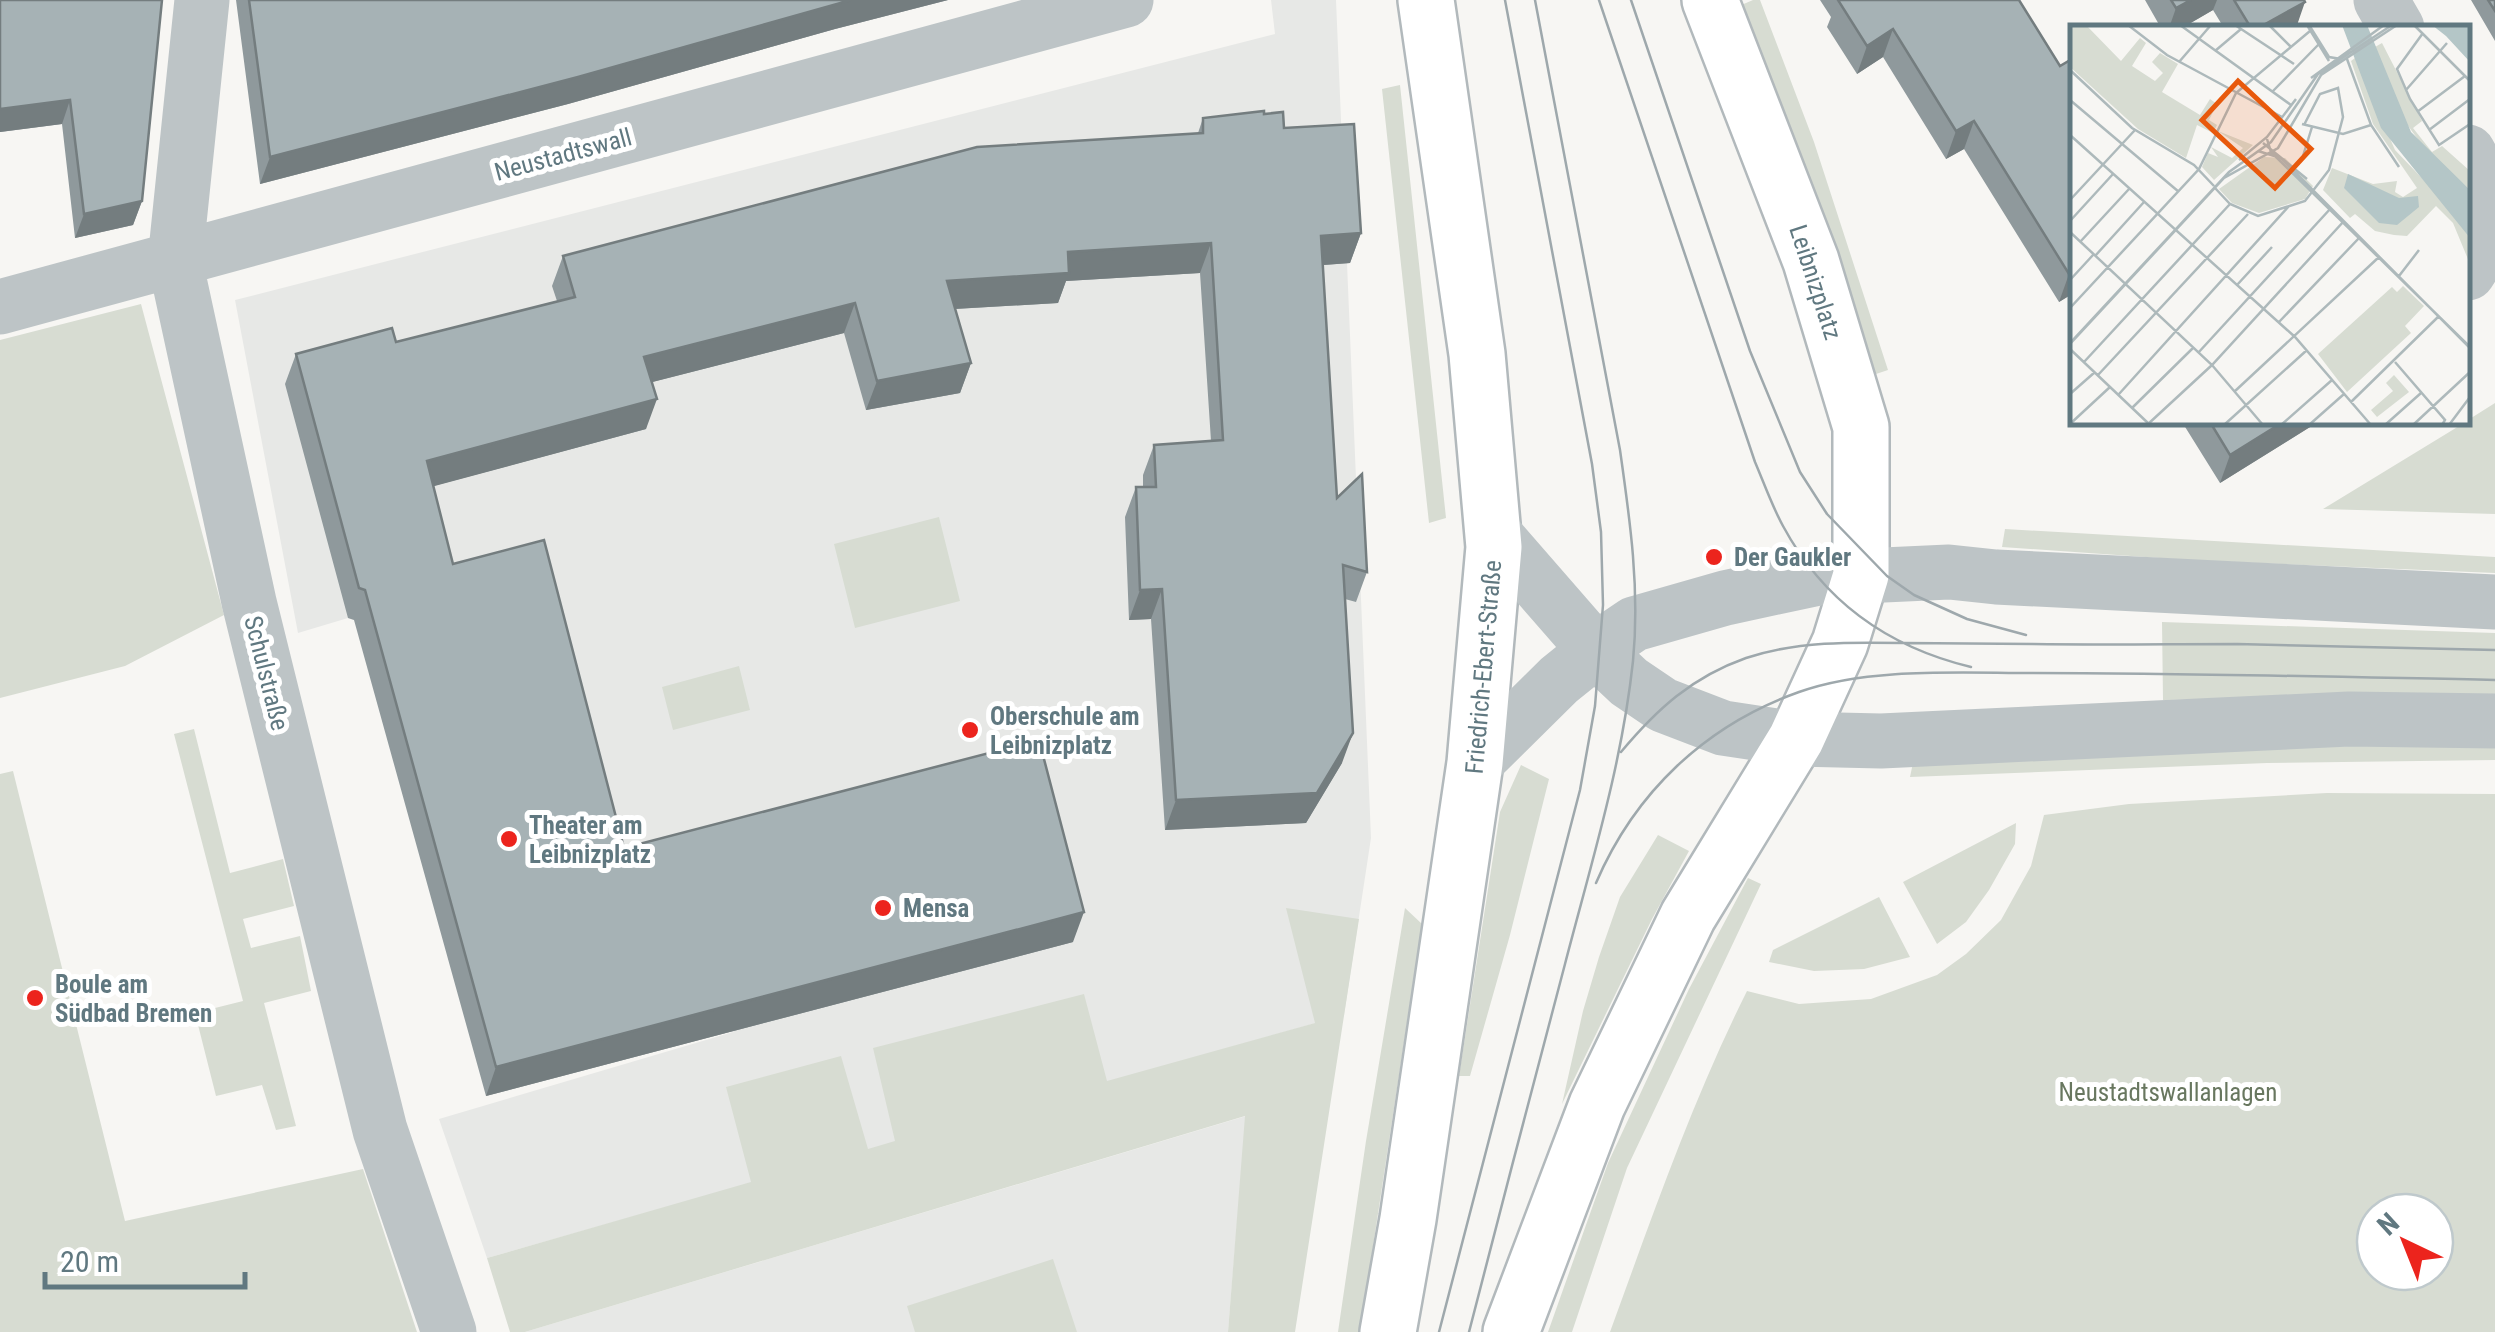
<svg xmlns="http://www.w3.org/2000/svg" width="2495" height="1332" viewBox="0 0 2495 1332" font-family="'Roboto Condensed',sans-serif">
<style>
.built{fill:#e7e8e6}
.green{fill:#d7dcd2;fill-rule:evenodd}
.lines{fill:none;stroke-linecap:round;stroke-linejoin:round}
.major-casing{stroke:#b2b9bc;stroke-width:60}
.minor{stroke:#bdc4c6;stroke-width:55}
.major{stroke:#fff;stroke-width:55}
.tram{stroke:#9ea8ac;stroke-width:2.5}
.wall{fill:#8f999c}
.shaded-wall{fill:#747d7f}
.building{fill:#a6b2b5;stroke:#747d7f;stroke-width:2.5}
.poi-dot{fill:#ec241d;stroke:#fff;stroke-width:4}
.labels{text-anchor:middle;stroke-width:10;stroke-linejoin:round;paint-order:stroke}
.street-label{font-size:25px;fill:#607880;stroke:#fff}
.poi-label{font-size:25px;font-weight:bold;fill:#607880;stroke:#fff;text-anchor:start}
.park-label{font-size:25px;fill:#68775f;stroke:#fff}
.inset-road{fill:none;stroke:#adb9bb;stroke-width:2.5}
.view{fill:#e8590c;fill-opacity:0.15;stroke:#e8590c;stroke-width:5}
.inset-edge{fill:none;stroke:#607880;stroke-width:5}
</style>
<rect width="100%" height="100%" fill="#f7f6f3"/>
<!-- built -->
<path class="built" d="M1271,0h65l35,838 -27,177 -857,243 -48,-139 294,-87 3,-5 -118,-133 -264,-274 -6,-2 -50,15 -63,-333 1040,-266z
M1246,1116l-18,216h-703z"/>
<!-- green -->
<path class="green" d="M1753,0h7l54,142 74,228 -18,6 -131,-370z
M1400,85l46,433 -17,5 -47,-434z
M141,304l83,311 -99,51 -125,32v-358z
M2495,403v111l-172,-5 141,-86 4,-1v-2z
M939,517l21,84 -105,27 -21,-84z
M2005,529l490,28v16l-307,-13 -186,-13z
M2162,622l333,11v65l-112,-1 -220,3z
M739,666l11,44 -77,20 -11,-43z
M194,729l36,144 53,-14 11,47 -51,13 8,29 49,-12 11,55 -47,12 32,123 -20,4 -14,-45 -46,11 -21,-83 48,-12 -69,-267z
M2495,742v18l-228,3 -357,14 4,-19z
M1521,765l28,14 -39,156 -40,141h-11l41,-264z
M13,771l112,450 238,-52 54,163h-417v-558z
M2327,793l168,1v538h-885c42,-115 82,-231 137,-341l52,13 72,-5 66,-24 29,-21 35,-34 30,-54 13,-51 85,-11zM2375,1212h60v60h-60z
M2016,823l-1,21 -26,46 -23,32 -29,22 -34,-62z
M1658,835l31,16 -37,68 -90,185 21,-93 16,-54 21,-60z
M1748,878l13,6 -134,284 -55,164h-24l60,-169 81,-174z
M1879,897l31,60 -46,12 -50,2 -45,-9 4,-12z
M1286,908l73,11 -64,413h-67l17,-216 -720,216h-15l-23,-74 264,-76 -25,-95 115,-31 27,93 27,-8 -22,-93 211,-54 23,87 208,-58z
M1405,908l17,16 -62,408h-22l28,-191z
M1053,1259l24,73h-162l-8,-26z"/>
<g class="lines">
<!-- major casing -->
<g class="major-casing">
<path id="major" d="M1388,1332l20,-113 67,-456 19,-216 -17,-193 -51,-354
M1511,1332l86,-227 91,-189 108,-177 44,-96 21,-68v-148l-50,-166 -101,-261"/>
</g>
<!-- minor -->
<path class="minor" d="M202,0l-27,261 74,341 131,528 69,202
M2381,0l16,28
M2468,152l19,35 4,50 -23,36
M0,307l1126,-307
M1494,534l102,117 33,31 34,23 60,23 73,11 85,2 468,-22 146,2
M1475,763l84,-83 41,-33 34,-23 91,-26 93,-20 131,-6 47,5 499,25"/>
<!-- major -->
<use href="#major" class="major"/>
<!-- tram -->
<path class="tram" d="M1599,0l156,462c9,21 17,44 28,64 41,76 105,121 188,141
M1631,0l119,351 50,121 27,42 60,62 27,19 53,24 59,16
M1621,752c36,-43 71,-75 125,-94 51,-17 105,-16 158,-15 43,0 86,1 129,1 68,1 136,0 204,0 86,2 172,4 258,6
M1596,883c39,-91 110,-158 203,-191 69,-25 161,-19 234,-19 154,0 308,4 462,7
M1439,1332l141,-542 15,-84 8,-101 -2,-73 -9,-68 -87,-464
M1469,1332c32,-123 63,-245 96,-368 26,-100 57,-199 68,-303 7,-72 -3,-141 -13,-211l-85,-450"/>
</g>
<!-- wall -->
<path class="wall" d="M0,0l142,201 -9,24 -58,13 -13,-114 -62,8z
M236,0h712l-113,29 -267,75 -308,80z
M1820,0h199l53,294 -13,8 -95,-153 -18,10 -63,-102 -26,17 -30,-47 4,-10z
M2145,0h159l-8,28h-72l-11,-18 -31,18h-21z
M2471,0h24v41z
M1264,114l20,14 77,105 -11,30 -27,2 14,233 30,74 -11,30 -11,-3 -3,164 -36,60 -141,7 -14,-211 -22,1 -4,-103 11,-30h7v-12l11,-30 57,-4 -11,-168 -134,8 -8,22 -103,6 16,54 -11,30 -94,17 -22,-77 -192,49 -6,47 -213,57 20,78 171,284 449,94 -587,154 -132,-476 -6,-2 -63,-234 11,-30 100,-12 161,-41 -5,-15 11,-30 635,-123 5,-15z
M2182,422h136l-98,61z"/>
<!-- shaded-wall -->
<path class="shaded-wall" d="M851,0h97l-113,29 -267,75 -308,80 10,-27z
M2191,0h26l-4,10 -31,18h-13l7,-20z
M2305,2l-9,26h-38z
M1893,29l-10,28 -26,17 10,-28z
M70,100l-8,24 -62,8v-23z
M1974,121l-10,28 -18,10 10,-28z
M142,201l-9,24 -58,13 9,-24z
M1361,233l-11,30 -40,3 11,-30z
M1211,243l-11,30 -134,8 -8,22 -122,7 11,-29 121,-29z
M2072,271v23l-13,8 10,-28z
M855,303l-11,30 -211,54 11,-30z
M971,363l-11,30 -94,17 11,-29z
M657,399l-11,30 -230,62 11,-30z
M2283,422h35l-98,61 10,-28z
M1162,589l-11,30 -22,1 11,-30z
M1353,733l-11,30 -36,60 -141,7 11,-30z
M1084,912l-11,30 -587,154 10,-29z"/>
<!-- building -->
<path class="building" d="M0,0h162l-20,201 -58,13 -14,-114 -70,9z
M249,0h602l-273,77 -308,80z
M1838,0h181l41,66 12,-7v212l-3,3 -95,-153 -18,10 -63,-102 -26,17z
M2171,0h20l-15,8z
M2234,0h70l1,2 -47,26h-7z
M2488,0h7v11z
M1264,111v3l19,-2 1,16 70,-4 7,109 -40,3 16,262 25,-24 5,98 -24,-7 10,168 -36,60 -141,7 -14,-211 -22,1 -4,-103h20l-2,-42 69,-5 -12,-197 -143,9 1,21 -122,8 24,82 -94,18 -22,-78 -211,54 13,42 -230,62 26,103 91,-24 80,308 415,-108 45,172 -588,155 -131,-477 -6,-2 -63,-234 96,-26 4,14 179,-45 -12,-41 414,-109 226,-14v-15z
M2210,422h73l-53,33z"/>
<!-- markers -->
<g class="poi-dot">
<circle cx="1714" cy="557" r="10"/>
<circle cx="970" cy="730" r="10"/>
<circle cx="509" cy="839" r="10"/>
<circle cx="883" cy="908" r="10"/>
<circle cx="35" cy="998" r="10"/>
</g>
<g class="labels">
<!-- street labels -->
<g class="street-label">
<text transform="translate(563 154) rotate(-15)" y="9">Neustadtswall</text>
<text transform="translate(1816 282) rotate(72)" y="9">Leibnizplatz</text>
<text transform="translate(1483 667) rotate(-85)" y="9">Friedrich-Ebert-Straße</text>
<text transform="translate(267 673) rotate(76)" y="9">Schulstraße</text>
</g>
<!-- poi labels -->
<g class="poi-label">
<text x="1734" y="566">Der Gaukler</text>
<text x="990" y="725">Oberschule am<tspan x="990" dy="29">Leibnizplatz</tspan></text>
<text x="529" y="834">Theater am<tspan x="529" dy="29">Leibnizplatz</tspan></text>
<text x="903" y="917">Mensa</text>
<text x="55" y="993">Boule am<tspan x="55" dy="29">Südbad Bremen</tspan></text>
</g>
<!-- park labels -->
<g class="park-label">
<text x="2168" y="1101">Neustadtswallanlagen</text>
</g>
</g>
<!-- overview -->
<g transform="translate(2070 25)">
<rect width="400" height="400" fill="#f7f6f3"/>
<path d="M0,0h16l35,36 19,-23 6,5 -14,23 23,15 8,-8 -11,-11 8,-9 18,11 -16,28 38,23 10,-16 7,5 -8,16 8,5 -4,8 -16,-8 -11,33 -48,-29 -68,-62zM312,18l40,78 -9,7 19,24 10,-6 28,25v19l-45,-41 -19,-26 -24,-51 -7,-25zM285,33l40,92 66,69 9,19v26l-17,-41 -17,-17 -29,30 -13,-1 -19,-4 -20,-17 -5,4 -27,-28 9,-22 41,16 24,-3 -2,11 8,5 14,-9 -44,-64 -22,-63zM148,106l35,14 -39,35 -12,-13 6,-14 10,4 -7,-10 21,11 11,-10zM194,132l21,1 28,28 -8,13 -46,14 -27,-10 -13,-14zM333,261l21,20 -19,20 6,7 -64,59 -29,-38 74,-67 5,5zM324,350l15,17 -32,25 -6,-7 22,-19 -7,-8z" fill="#d7dcd2"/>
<path d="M272,0h25l44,107 59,58v48l-89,-110zM362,0h38v37l-24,-26zM278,149l51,24 19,-2 1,11 -22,18 -18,-2 -35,-35z" fill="#b4c6c7"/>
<path class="inset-road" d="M58,0l39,30 115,62M110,0l111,80M165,0l59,39M199,0l22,22M237,0l22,36M239,0l20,32 12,2M344,0l56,56M353,8l-26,36 13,30 29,46 31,-21M145,26l26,-22M277,34l24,66 28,42M109,37l32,-37M0,45l62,58 62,37 20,21M241,53l73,-53M336,65l41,-47M203,66l46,-47M0,75l109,92M347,87l48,-36M232,99l41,10 28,-9M359,105l41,-31M0,110l225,202 76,88M197,114l4,13 199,195M193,118l44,36M188,126l23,7 189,190M233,131l9,-29M169,135l28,-23 29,-38M145,163l15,16 28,12 47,-15 24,-31 14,-53 -5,-29 -18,6 -16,31M0,175l65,-70M0,196l43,-47M0,207l142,133 51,60M10,217l49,-53M25,231l49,-54M329,251l20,-26M0,255l23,-25M167,260l35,-38M0,283l129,-139 37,-76 74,-62M209,297l81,-85M0,318l159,-171 42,-30 47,-68 74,-49M0,319l154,-166 54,-30 43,-73 76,-50M0,324l79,75M128,328l133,-145M14,337l146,-158M325,337l50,58 -3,5M28,350l150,-161M164,367l145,-135M0,369l25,-22M49,369l170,-188M281,377l88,-86M62,383l61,-60M0,399l40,-37M77,400l65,-60 132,-144M154,400l83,-75M211,400l51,-45M239,400l35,-31M315,400l36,-32M343,400l57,-53M379,400l21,-28"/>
<path class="view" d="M168,56l73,68 -36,39 -73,-68z"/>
<rect width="400" height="400" class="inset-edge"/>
</g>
<!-- north arrow -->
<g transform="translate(2405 1242) rotate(317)"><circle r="48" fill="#ffffff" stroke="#bfc9cc" stroke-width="2.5"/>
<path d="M0-8L18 38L0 25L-18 38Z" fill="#ec241d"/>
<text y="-15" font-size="28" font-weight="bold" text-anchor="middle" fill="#607880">N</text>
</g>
<!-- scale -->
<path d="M45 1272v15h200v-15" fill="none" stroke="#607880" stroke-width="5"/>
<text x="60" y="1272" font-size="30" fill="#607880" stroke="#ffffff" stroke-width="8" paint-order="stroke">20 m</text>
</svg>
